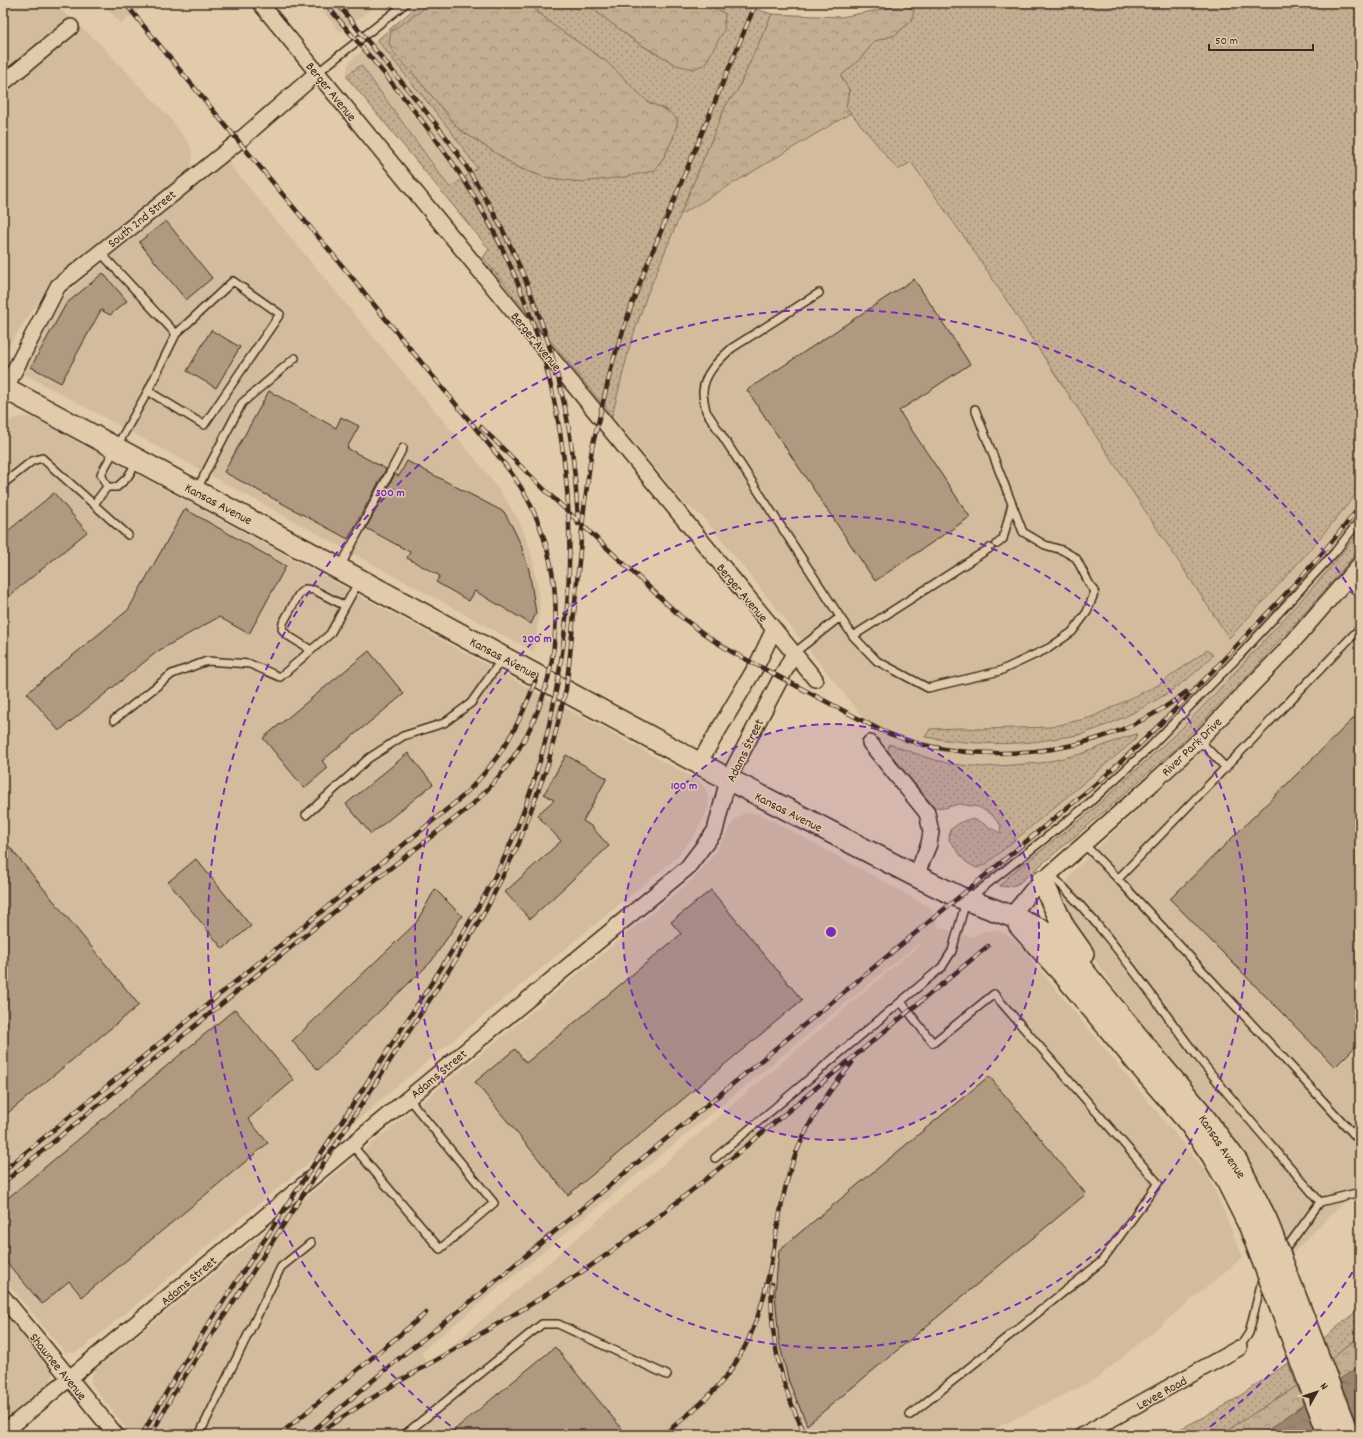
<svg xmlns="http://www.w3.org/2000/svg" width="1363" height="1438" viewBox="0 0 1363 1438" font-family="Dekko,sans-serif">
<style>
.built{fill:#d3bc9e;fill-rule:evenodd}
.grass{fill:url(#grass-dots);stroke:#806c58}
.forest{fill:url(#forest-crowns);stroke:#806c58}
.water{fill:url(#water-ripples);stroke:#74614e}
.building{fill:#af9980;stroke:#3b2a1e}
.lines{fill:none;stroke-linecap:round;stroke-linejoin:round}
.service-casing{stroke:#3b2a1e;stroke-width:10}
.minor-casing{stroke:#3b2a1e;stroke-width:18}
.secondary-casing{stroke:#3b2a1e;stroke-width:24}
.service{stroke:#e2cbab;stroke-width:7}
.minor{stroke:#e2cbab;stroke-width:15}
.secondary{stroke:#e2cbab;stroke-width:21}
.rail-casing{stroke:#3b2a1e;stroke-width:4.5}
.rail{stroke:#e2cbab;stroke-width:3;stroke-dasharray:9;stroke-linecap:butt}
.secondary-bridge-casing{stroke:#3b2a1e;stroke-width:24;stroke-linecap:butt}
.secondary-bridge{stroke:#e2cbab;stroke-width:21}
.ring{fill:none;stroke:#7b2cbf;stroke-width:2;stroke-dasharray:7 5}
.labels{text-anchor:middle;stroke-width:3;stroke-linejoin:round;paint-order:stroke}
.street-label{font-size:13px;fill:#3b2a1e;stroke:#e2cbab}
.centre{fill:#7b2cbf;stroke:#e2cbab;stroke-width:2}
.ring-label{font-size:12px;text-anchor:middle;font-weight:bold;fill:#7b2cbf;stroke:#e2cbab;stroke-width:3;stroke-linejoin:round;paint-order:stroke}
</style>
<defs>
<pattern id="grass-dots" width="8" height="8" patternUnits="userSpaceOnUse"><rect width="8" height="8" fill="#c4ae91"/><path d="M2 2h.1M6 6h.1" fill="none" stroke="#a08e76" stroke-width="1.8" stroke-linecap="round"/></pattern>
<pattern id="forest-crowns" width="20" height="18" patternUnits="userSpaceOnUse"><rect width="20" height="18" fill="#c4ae91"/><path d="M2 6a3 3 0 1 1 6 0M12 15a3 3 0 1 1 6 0" fill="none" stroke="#a08e76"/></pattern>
<pattern id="water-ripples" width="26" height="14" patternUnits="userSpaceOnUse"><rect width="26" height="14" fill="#9a866e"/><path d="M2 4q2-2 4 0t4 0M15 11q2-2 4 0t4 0" fill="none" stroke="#7f6e5a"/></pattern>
</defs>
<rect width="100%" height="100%" fill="#e2cbab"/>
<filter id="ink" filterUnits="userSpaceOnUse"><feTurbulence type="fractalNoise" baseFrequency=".025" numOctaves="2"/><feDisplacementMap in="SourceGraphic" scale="8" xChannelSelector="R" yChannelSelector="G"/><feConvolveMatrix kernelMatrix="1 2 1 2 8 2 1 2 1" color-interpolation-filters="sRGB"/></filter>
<g filter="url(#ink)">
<!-- built -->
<path class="built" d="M3,3h50l47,41 70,74 20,27 3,11 -2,12 -139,113 -49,73z
M102,3h38l2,4 -21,17z
M316,3h64l-40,29z
M377,40l73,90 27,38 -27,20 -89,-122 -15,10 2,-12 4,-5z
M851,113l46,57 13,-9 68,96 251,381 47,-49 50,-58 34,-42v42l-36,44 -109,119 -32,33 -95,87 -77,60 -11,12 -24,-18 9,-3 97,-81 44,-47 -45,17 -40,9 -25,2 -34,2 -31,-3 -23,-6 -39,-13 -1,6 -31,-41 -153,-192 -19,-14 -73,-88 10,-43 13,-46 12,-32 33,-80zM1207,650l-25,34 -53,31 -47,19 -86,10 -36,-2 -34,-5 35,-9 20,1 70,-2 41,-10 66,-32z
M226,160l260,312 20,28 13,21 8,19 6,20 5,29 2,19 -6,44 -506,-276 -4,-3 -1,-8 39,-66 5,-6z
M19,417h10l7,2 658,359 5,3 7,9 3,11 -1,8 -14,27 -18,22 -287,235 -84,73 -222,182 -9,5h-8l-5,-5 -58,-70v-851l6,-6z
M1360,578v608l-72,72 -24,-66 -17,-35 -25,-36 -72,-85 -53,-73 -24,-31 -11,-29 1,-9 5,-13 6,-11 40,-38 76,-71 80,-80z
M749,813l10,1 5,2 166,91 9,20 32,10 10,-5 13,-2 13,4 9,7 192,233 35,83 -147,122 -114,56h-851l-40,-52v-5l4,-8 142,-115 450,-371 10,-9 18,-22 19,-32 9,-7zM919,943l1,1 -492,422 -7,-14z
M3,1312l48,57 2,7 -3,7 -47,38z"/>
<!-- grass -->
<path class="grass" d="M421,3h7l-7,8 -27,43 18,18 47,57 58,38 27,10 37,5 73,-11 10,-14 9,-19 -6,-28 -19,-8 -41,-40 -54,-37 -25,-22h57l50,38 19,12 51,11 20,-50 -18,-11h27l38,11 -35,77 -11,14 -79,190 -17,50 -18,71 -129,-158 6,-9 -143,-173 15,-11 89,123 27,-20 -27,-38 -73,-90z
M911,3h449v486c-41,52 -85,101 -131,149l-251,-381 -67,-95 -13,8 -52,-63 3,-17 -8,-14 19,-17 15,-18 20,-6 19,-25 -10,-5z
M1360,531v18l-49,57 -58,64 -76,77 -66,59 -93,78 -10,3 -8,-1 11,-12 77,-60 95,-87 32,-33 109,-119z
M1207,650l6,5c-18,20 -39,35 -62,48 -21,12 -46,24 -69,31 -8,2 -16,3 -24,4 -46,9 -87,6 -133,-1l5,-8 31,-1 20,1 70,-2 41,-10 66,-32z
M1137,734l-2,6 -150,125 -9,3 -10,-6 -17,-22 1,-10c23,-19 26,-9 50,3l1,-7 -9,-11 -13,-8 -20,-3 -15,4 -10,-1 -46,-56 1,-7 39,14 23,6 31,3 59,-4 40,-9 45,-17z
M1360,1308v28l-30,24 -8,-20z
M1288,1363l9,23 -77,49h-51l59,-31z"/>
<!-- forest -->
<path class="forest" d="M428,3h100l25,22 54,37 41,40 19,8 11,10 -5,18 -9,19 -11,14 -29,6 -43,5 -37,-5 -27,-10 -58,-38 -47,-57 -18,-18 -5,-11 2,-12 30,-20z
M585,3h122l18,11 -1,16 -19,34 -11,5 -18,-4 -41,-24z
M904,5l10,5 -2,10 -17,15 -20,6 -15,18 -19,17 8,14 -3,17 5,6 -171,102 46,-110 11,-14 35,-77 69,3z
M1360,1336v29l-22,16 -8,-21z
M1297,1386l7,18 -43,31h-41z"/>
<!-- water -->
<path class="water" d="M1360,1365v70h-99z"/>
<!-- building -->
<path class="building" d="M166,221l46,57 -26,22 -47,-58z
M103,273l24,28 -17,14 -9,-5 -40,73 -30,-16 35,-63z
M914,279l56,85 -71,47 71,106 -95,64 -128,-191z
M211,330l29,17 -24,41 -29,-17z
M269,391l67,37 5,-11 18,9 -12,22 39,21 -38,70 -124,-67z
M407,461l97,51 8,14 9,19 8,25 7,43 -5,11 -56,-33 -6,10 -33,-19 4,-6 -33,-18 3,-6 -44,-24 29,-54 4,2z
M54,493l33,39 -84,69v-66z
M185,509l101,57 -37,68 -30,-17 -61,34 -99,80 -32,-38 101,-83z
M369,651l35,43 -82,67 6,7 -24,20 -41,-50z
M1360,712v330l-25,25 -165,-168z
M408,753l25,31 -62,50 -25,-30z
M566,755l41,23 -24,43 8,5 18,20 -79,73 -25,-27 56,-51 -24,-26 17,-15 -10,-6z
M3,839l136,166 -136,112z
M196,859l55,67 -28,23 -55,-67z
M435,889l27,27 -31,46 -113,108 -26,-29 124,-118z
M711,890l91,110 -234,195 -93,-113 40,-33 11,14 155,-129 -10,-12z
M235,1009l59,71 -46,39 20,24 -186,154 -13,-16 -27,23 -39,-46v-56z
M989,1076l97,118 -279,231 -18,-43 -10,-40 -4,-49 4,-43z
M555,1347l72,88h-179z"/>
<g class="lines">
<!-- service casing -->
<g class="service-casing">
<path id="service" d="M317,73l89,-70
M100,252l76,82
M819,293l-87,55c-13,12 -28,25 -29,44 0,6 2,13 3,19l134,206 13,19 137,-88
M975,409l37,95 -9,35 -6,5
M137,462l-10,16 -10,9h-10l-6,-13 47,-83 28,-57 57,-53 47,33 -76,111 -56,-34
M3,484l29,-23 10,-3 86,77
M197,489l45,-86 53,-45
M94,504l13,-17
M340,567l63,-119
M1344,582l16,11
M853,636l24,25 51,27 72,-17 49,-23 23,-16 15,-20 8,-21 -5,-6 -14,-27 -14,-8 -17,-5 -22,-13 -11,-28
M311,650l-24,-15 -5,-6 1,-6 16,-29 6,-5 9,1 31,16
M794,653l46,-36
M114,720l58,-46 35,-13 43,3 30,13 50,-43 29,-53
M1199,740l27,28
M306,815l63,-57 34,-22 41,-13 27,-20 31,-44
M1084,844l34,35 242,262
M1050,874c58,55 102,124 151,187 38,48 79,94 119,141
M1118,879l242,-251
M901,1002l32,41 61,-49 164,189 -57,79 -191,153
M352,1145l88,104 54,-46 -86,-105
M715,1158l227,-191 10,-16 14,-50 120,-95 64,-59 91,-93 94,-102 25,-32
M1320,1202l40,-10
M1282,1254l38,-52
M1239,1348l10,-15 13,-53 3,-4
M199,1435l82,-168 30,-24
M404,1435l138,-111h16l109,51"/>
</g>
<!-- minor casing -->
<g class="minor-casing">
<path id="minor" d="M260,3l555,676
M3,83l68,-56
M3,393l55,-107 181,-145 78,-68
M870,743l57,70 4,19 -2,12 -13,32
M699,763l58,-98 17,-36
M1011,916l22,-27 120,-106 46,-43 85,-88 76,-88
M3,1297l113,138
M3,1433l684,-565 28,-37 13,-52 66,-126
M1083,1435l156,-87"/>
</g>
<!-- secondary casing -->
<g class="secondary-casing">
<path id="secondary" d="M3,387l725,392 188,97 43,21 52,19 39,18 31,34 78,95
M1042,881l22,46 19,27
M1019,925l46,51 82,98"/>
</g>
<!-- service -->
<use href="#service" class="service"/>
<!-- minor -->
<use href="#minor" class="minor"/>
<!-- secondary -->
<use href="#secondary" class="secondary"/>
<!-- rail casing -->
<g class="rail-casing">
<path id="rail" d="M337,3c13,16 26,33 40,49 32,40 67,78 94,122 51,81 88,180 101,275 3,25 5,50 6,75
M481,427l69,68 130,121 31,23 23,14 148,78c15,6 31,12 47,15 21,5 44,7 66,7 69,1 136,-18 191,-61
M3,1171l459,-374c38,-37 58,-71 75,-121
M3,1183l337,-276 131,-101c18,-17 34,-35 47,-56 44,-71 50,-164 15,-240 -15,-34 -42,-62 -65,-91 -36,-44 -73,-88 -109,-133 -78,-94 -157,-188 -234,-283
M772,1284c-3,52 9,105 34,151
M319,1433c90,-63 190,-110 280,-173 72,-50 139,-107 206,-163 61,-51 122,-101 183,-151
M142,1435c38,-69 81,-134 125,-199 43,-66 86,-131 128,-197 34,-52 69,-104 98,-159 33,-62 53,-130 65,-200 28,-164 5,-332 -80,-477 -42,-72 -100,-136 -153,-200
M151,1435l21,-39 292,-449 23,-39 32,-65 29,-79 18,-75 4,-34 14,-146 8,-61 21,-87 19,-57 12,-32 112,-269
M279,1435l147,-122
M308,1435l95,-80 77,-61 129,-108 494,-408c49,-44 95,-91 140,-139 41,-43 82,-86 117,-133
M663,1435c27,-22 55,-43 73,-73 35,-54 35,-117 50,-177 11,-45 36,-87 66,-122"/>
</g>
<!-- rail -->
<use href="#rail" class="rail"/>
<!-- secondary-bridge casing -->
<g class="secondary-bridge-casing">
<path id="secondary-bridge" d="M1159,1063l41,49 37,50 29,57 82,216
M1147,1074l44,51 21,30 15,26 23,46 79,208"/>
</g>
<!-- secondary-bridge -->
<use href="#secondary-bridge" class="secondary-bridge"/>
</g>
</g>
<!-- distance rings -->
<circle cx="831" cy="932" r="208" fill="#7b2cbf" fill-opacity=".12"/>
<g class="ring">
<circle cx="831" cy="932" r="208"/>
<circle cx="831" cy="932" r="416"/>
<path d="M1359 1262A623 623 0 0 1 1202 1433M460 1433A623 623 0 1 1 1359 602"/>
</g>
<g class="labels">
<!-- street labels -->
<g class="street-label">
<text transform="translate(332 91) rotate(51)" y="5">Berger Avenue</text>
<text transform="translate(141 218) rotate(-39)" y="5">South 2nd Street</text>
<text transform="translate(537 341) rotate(51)" y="5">Berger Avenue</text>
<text transform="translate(219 503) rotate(28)" y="5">Kansas Avenue</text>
<text transform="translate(743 592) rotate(50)" y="5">Berger Avenue</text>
<text transform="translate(504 657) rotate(28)" y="5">Kansas Avenue</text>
<text transform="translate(1191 746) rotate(-44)" y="5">River Park Drive</text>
<text transform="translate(744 750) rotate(-64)" y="5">Adams Street</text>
<text transform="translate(789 811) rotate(27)" y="5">Kansas Avenue</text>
<text transform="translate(438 1073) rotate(-40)" y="5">Adams Street</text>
<text transform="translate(1223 1146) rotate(56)" y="5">Kansas Avenue</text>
<text transform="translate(188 1280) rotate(-40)" y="5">Adams Street</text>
<text transform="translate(59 1366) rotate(51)" y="5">Shawnee Avenue</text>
<text transform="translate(1161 1392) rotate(-29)" y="5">Levee Road</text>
</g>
</g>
<circle cx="831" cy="932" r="6" class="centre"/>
<g class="ring-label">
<text x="390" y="496">300 m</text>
<text x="537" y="642">200 m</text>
<text x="684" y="789">100 m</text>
</g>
<!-- margin -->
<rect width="1363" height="1438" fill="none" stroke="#e2cbab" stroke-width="16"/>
<rect x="8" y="8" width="1347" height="1422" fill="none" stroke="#3b2a1e" stroke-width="1.5" filter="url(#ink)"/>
<!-- north arrow -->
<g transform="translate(1317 1392) rotate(51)" stroke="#e2cbab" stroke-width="3" paint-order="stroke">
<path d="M0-3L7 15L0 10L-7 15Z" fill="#3b2a1e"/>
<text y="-6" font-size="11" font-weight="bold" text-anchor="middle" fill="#3b2a1e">N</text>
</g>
<!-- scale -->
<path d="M1209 44v6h104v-6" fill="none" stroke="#3b2a1e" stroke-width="2"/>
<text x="1215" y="44" font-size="12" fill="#3b2a1e" stroke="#e2cbab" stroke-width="3" paint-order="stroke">50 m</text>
</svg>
